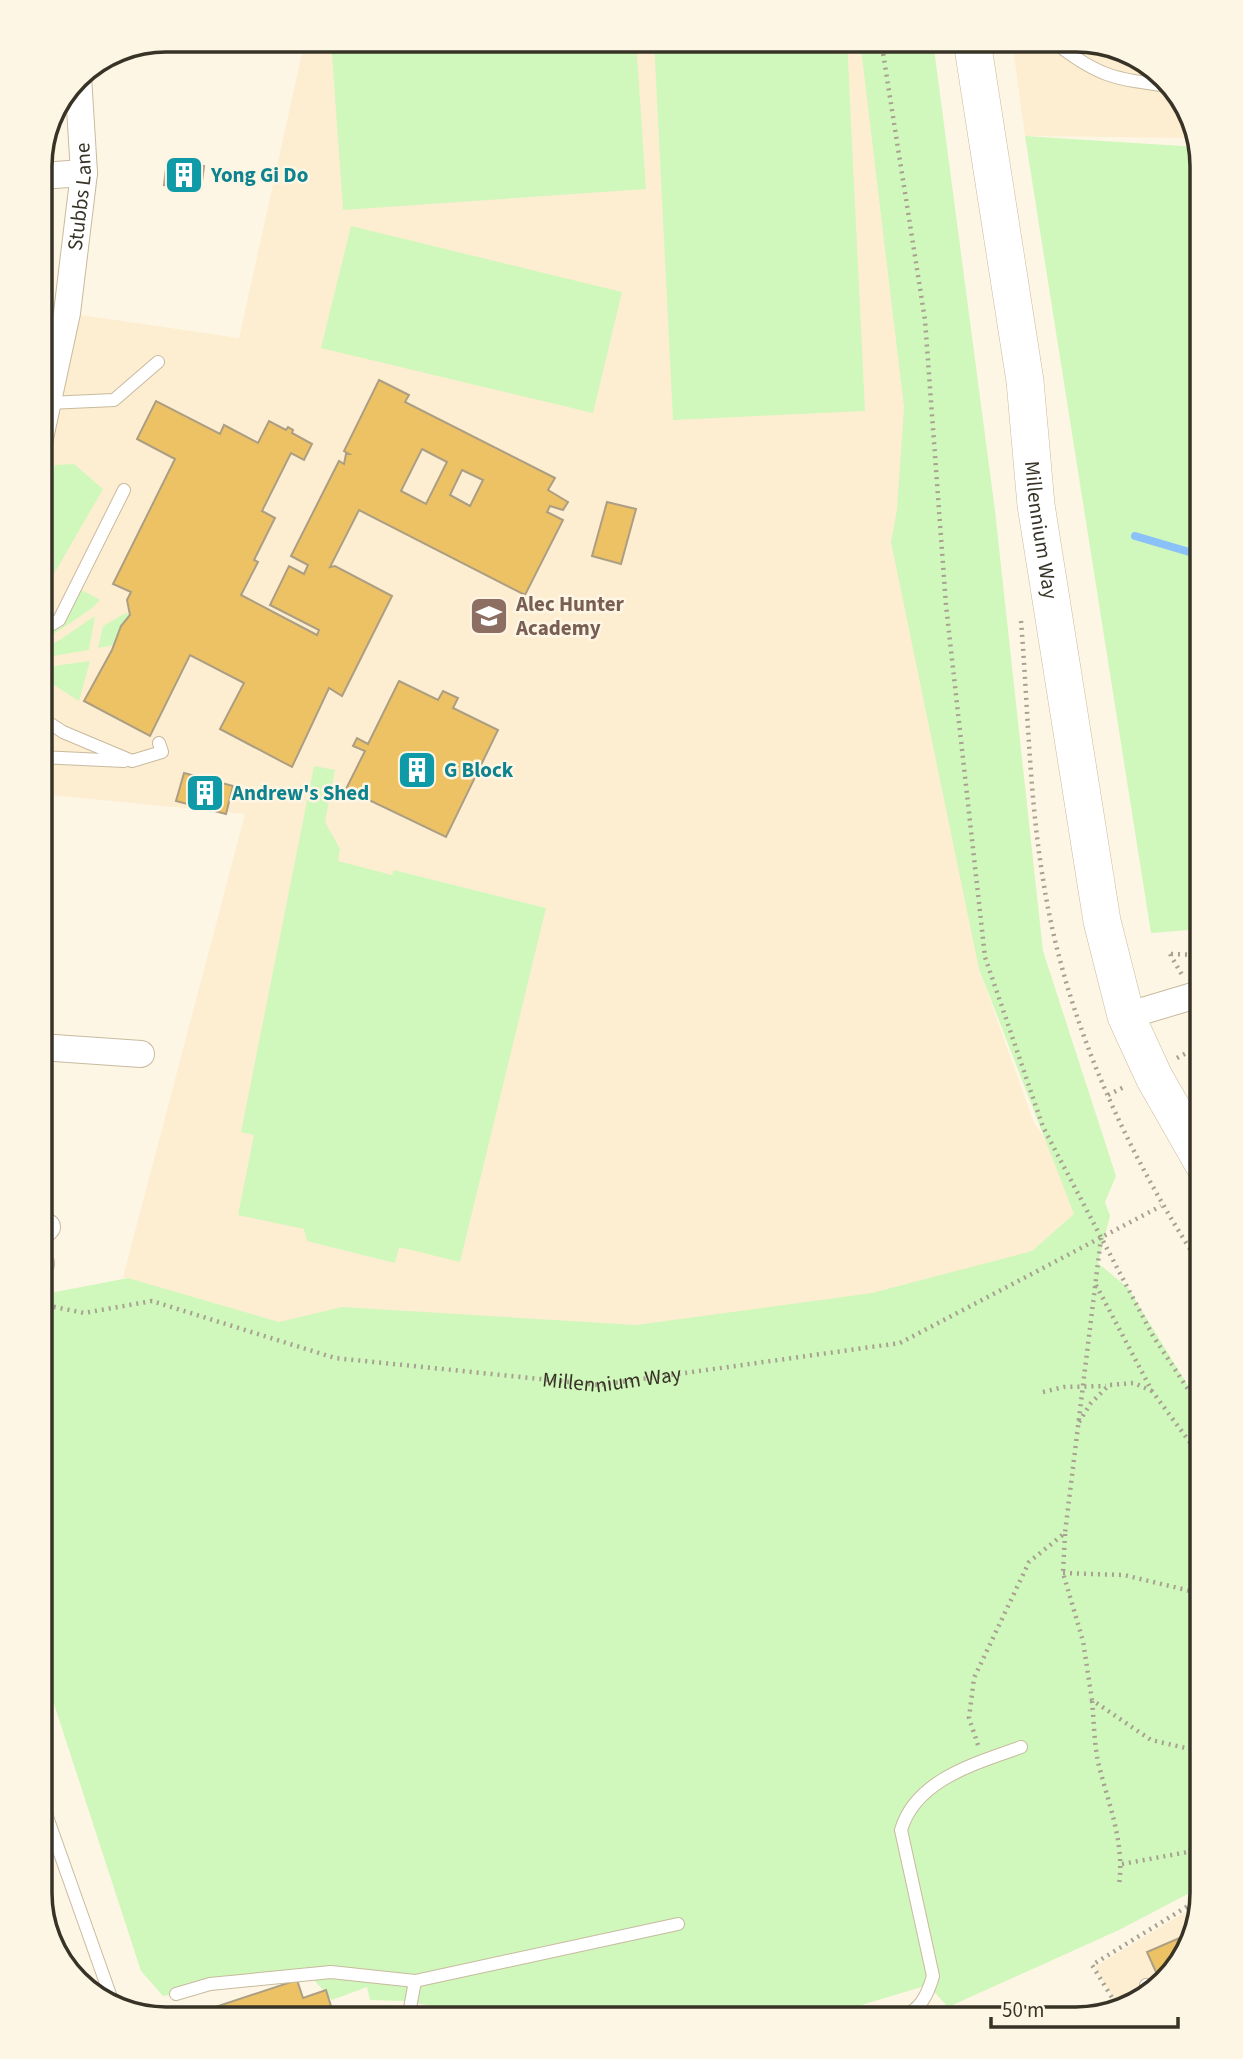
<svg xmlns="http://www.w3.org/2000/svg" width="1243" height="2059" viewBox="0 0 1243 2059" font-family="'Source Sans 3',sans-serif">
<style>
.built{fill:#fdeed1}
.green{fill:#d0f7bc}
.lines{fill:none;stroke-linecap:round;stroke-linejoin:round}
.stream{stroke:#8ac1f8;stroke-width:8}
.building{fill:#edc265;stroke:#ac9e83;stroke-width:2;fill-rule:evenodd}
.service-casing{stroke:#c8ba9e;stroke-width:14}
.minor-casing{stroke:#c8ba9e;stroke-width:28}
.secondary-casing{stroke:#c8ba9e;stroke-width:38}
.path{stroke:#a8a192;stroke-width:4.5;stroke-dasharray:2 5;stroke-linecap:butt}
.service{stroke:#fff;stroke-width:12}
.minor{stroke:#fff;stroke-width:26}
.secondary{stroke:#fff;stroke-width:37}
.labels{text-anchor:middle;stroke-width:5;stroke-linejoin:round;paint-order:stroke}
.culture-label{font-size:21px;font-weight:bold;fill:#0d838f;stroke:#fef6e4;text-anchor:start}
.street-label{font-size:21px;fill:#383327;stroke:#fef6e4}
.education-label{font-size:21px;font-weight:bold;fill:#785e54;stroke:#fef6e4;text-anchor:start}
.rim{fill:none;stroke:#383327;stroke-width:3.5}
</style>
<rect width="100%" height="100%" fill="#fef6e4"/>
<!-- built -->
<path class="built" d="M305,40h565l109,929 55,154 66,90 -203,114 -550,15 -224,-65 122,-463 -205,-20v-356l27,-125 172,25z
M1012,41h73l62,21 43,49 6,27 -171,-2z
M1200,1903l-18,59 -50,44 -12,3 -25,-42z"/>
<!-- green -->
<path class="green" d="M331,40h305l10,149 -303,21z
M654,40h193l18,371 -192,9z
M860,40l73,1 62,470 48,440 73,225 -11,26 5,14 -12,47 30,25 75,122v476l-84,44 -171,77 -20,-22 -83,25 -333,9 -109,-18 -33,-1 -3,-13 -35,13 -26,-29 -143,25 -22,-25 -101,-310v-366l88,-17 151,44 63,-15 294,18 236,-32 160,-42 42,-37 -95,-245 -88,-427 6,-32 7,-103z
M1025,136l173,11 5,19v763l-52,4z
M351,226l271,66 -29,121 -272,-65z
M74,464l29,25 -63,109v-79l15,-54z
M78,588l22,12 -9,9 -51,34v-8z
M126,613l4,2 -16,30 -16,3 5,-22z
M95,616l-6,34 -49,8v-5z
M90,661l-11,40 -39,-25v-8z
M314,766l21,4 -10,52 15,27 -2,12 54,14 2,-5 152,38 -86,354 -61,-15 -4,16 -88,-22 -3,-12 -66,-14 16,-80 -13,-3z"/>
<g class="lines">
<!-- stream -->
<path class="stream" d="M1135,536l68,20"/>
</g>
<!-- building -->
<path class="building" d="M1073,41h12l25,8 -26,2z
M167,161l37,5 -3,23 -37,-4z
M379,380l30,15 -4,7 150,76 -7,12 20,12 -5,8 -13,-4 -3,6 16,8 -38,75 -166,-85 -29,57 5,-1 57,30 -50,100 -13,-8 -37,79 -72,-38 24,-46 -54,-28 -40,81 -66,-35 28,-51 9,-24 9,-11 -3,-15 4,-8 -18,-8 62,-125 -38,-20 19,-38 64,33 4,-9 34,18 11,-22 17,9 2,-3 5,3 -1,3 20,11 -8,16 -13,-7 -29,58 13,7 -21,42 4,2 -17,33 76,40 2,-5 -49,-25 19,-39 15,8 4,-9 -17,-9 48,-95 5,3 2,-10h3l-5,-3zM422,449l25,13 -21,42 -25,-13zM462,470l21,10 -13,26 -20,-11z
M607,502l29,7 -15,55 -29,-8z
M399,681l39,19 5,-9 15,7 -5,10 45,22 -52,107 -100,-48 19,-38 -12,-5 4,-8 11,6z
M184,773l49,13 -7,28 -50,-13z
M1191,1933l-9,29 -22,19 -13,-29z
M297,1980l6,18 23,-8 9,29h-156z"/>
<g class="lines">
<!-- service casing -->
<g class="service-casing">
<path id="service" d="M1053,41c44,35 60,38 116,45
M48,403l66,-3 44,-38
M40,631l19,-11 65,-130
M40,717l23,15 69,29 30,-9 -3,-9
M40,757l84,4
M40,1797l73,206
M1146,1985l3,6
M176,1994l34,-10 121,-12 84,9
M408,2019l7,-38 263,-57
M899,2019c21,-9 28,-22 34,-43l-32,-146c15,-51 76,-67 120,-83"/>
</g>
<!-- minor casing -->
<g class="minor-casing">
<g id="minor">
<path d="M40,176l44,-3"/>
<path id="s2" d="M40,438l27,-125 17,-140 -6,-97"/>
<path d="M1126,1016l77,-23"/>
<path d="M40,1047l101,7"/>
<path d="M40,1234l7,-7"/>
<path d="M40,1264h1"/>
</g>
</g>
<!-- secondary casing -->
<g class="secondary-casing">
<g id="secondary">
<path id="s3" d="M972,41l53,340 11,124 66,416 24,95 28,61 49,86"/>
</g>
</g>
<!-- path -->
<g class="path">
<path d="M881,40l44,280 21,285 39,352 58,170 110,209 50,76"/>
<path d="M1021,621c7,85 8,173 22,258 21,138 83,274 160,390"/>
<path d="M1170,954l12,21"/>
<path d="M1171,954l32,1"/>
<path d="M1177,1058l26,-14"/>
<path d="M1108,1095l18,-9"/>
<path d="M1096,1285l56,106 51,69"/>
<path id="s1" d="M40,1304l44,9 68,-12 183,57 264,27 301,-42 261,-137"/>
<path d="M1043,1392l21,-5 42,-1"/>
<path d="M1079,1422l12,-19 18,-18 25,-2 18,8"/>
<path d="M1065,1534l-2,39 20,68 9,59 59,40 52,12"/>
<path d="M1063,1573l61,2 79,19"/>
<path d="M1092,1701c2,20 2,41 6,61 10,41 27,80 21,123"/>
<path d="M978,1745l-9,-27 5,-40 55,-116 36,-29 36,-295"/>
<path d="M1122,1864l66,-12 15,-8"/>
<path d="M1119,2009l-27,-44 109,-67"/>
</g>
<!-- service -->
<use href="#service" class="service"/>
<!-- minor -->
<use href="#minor" class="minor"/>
<!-- secondary -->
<use href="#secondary" class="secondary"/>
</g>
<!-- icons -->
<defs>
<g id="building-square" transform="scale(2.0125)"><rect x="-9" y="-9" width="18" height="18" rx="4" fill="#0f9aa8" stroke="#fef6e4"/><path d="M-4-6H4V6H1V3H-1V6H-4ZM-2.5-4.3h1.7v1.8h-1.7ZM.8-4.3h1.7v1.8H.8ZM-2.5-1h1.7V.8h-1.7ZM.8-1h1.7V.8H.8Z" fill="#fff"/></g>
<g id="school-square" transform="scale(2.0125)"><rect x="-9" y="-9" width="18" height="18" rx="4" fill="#8d6e63" stroke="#fef6e4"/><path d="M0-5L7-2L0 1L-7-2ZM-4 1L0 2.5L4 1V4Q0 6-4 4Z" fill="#fff"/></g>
</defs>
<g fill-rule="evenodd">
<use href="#building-square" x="184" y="175"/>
<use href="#school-square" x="489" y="616"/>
<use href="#building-square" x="417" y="770"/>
<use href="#building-square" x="205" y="793"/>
</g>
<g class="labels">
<!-- culture labels -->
<g class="culture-label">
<text x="211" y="182">Yong Gi Do</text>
<text x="444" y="777">G Block</text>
<text x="232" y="800">Andrew's Shed</text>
</g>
<!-- street labels -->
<g class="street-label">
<text dy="7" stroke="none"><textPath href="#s2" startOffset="245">Stubbs Lane</textPath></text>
<text dy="7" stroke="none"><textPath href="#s3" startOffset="494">Millennium Way</textPath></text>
<text dy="7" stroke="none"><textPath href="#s1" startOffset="584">Millennium Way</textPath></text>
</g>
<!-- education labels -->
<g class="education-label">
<text x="516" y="611">Alec Hunter<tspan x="516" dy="24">Academy</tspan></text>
</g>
</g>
<!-- crop -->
<path d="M0 0H1243V2059H0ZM166 52H1076A114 114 0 0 1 1190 166V1893A114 114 0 0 1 1076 2007H166A114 114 0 0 1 52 1893V166A114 114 0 0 1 166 52Z" fill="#fef6e4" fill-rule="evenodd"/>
<path class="rim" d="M166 52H1076A114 114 0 0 1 1190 166V1893A114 114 0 0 1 1076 2007H166A114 114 0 0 1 52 1893V166A114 114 0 0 1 166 52Z"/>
<!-- scale -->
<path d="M991 2017v10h187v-10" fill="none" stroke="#383327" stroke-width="3.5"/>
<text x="1002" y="2017" font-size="21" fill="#383327" stroke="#fef6e4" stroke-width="5" paint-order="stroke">50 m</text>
</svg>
